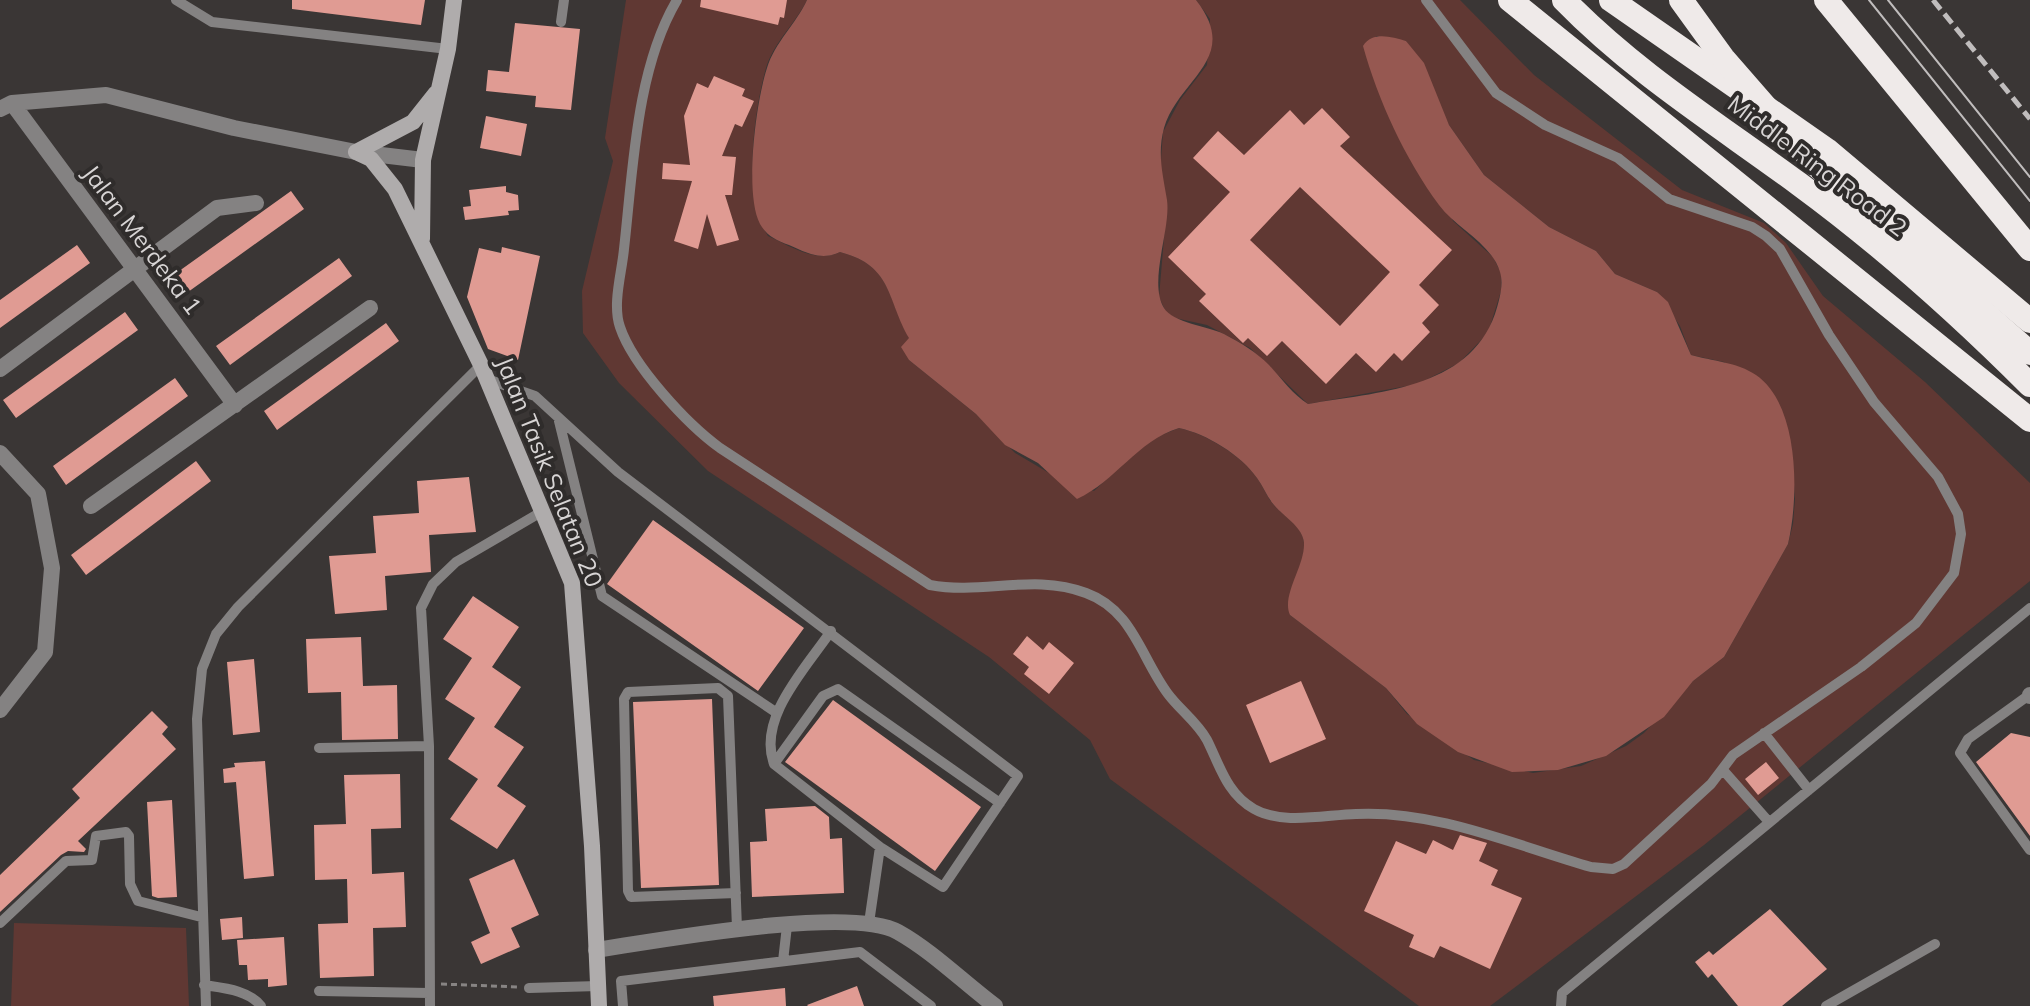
<svg xmlns="http://www.w3.org/2000/svg" width="2030" height="1006" viewBox="0 0 2030 1006" font-family="Mulish,sans-serif">
<style>
.green{fill:#603833}
.water{fill:#965851}
.building{fill:#e09b93;fill-rule:evenodd}
.lines{fill:none;stroke-linecap:round;stroke-linejoin:round}
.path{stroke:#878483;stroke-width:3;stroke-dasharray:6 4;stroke-linecap:butt}
.lane{stroke:#848282;stroke-width:10}
.street{stroke:#848282;stroke-width:16}
.secondary{stroke:#afacac;stroke-width:16}
.highway{stroke:#efeae9;stroke-width:24}
.tram{stroke:#c0bdbd;stroke-width:2}
.rail{stroke:#c0bdbd;stroke-width:5;stroke-dasharray:12 6;stroke-linecap:butt}
.highway-bridge{stroke:#efeae9;stroke-width:24}
.labels{text-anchor:middle;stroke-width:8;stroke-linejoin:round;paint-order:stroke}
.street-label{font-size:24px;fill:#d8d5d5;stroke:#2f2c2b}
</style>
<rect width="100%" height="100%" fill="#3a3635"/>
<!-- green -->
<path class="green" d="M626,0h181c-12,24 -33,42 -41,68 -12,43 -24,130 2,168 22,10 49,28 72,16 53,14 46,46 70,86l-4,4 3,18 67,54 39,39 34,20 45,18 53,-50 32,-13c27,6 62,27 78,50 6,8 10,19 16,26 10,12 30,22 31,39 2,25 -18,48 -14,72l96,73 21,26 67,46 59,13 48,-7 45,-20 18,-13 49,-52 31,-24 64,-113 5,-20 2,-25 -4,-55 -17,-49 -50,-33 -33,-7 -11,-29 -23,-34 -42,-18 -19,-23 -47,-24 -65,-52 -35,-50 -43,-84 -30,-5 77,185 40,36 8,16v18l-13,42 -29,30 -41,21 -110,20 -58,-56 -43,-23 -32,-7 -9,-6 -7,-15 8,-94 -7,-30 3,-41 17,-32 27,-35 3,-46 -14,-19h264l74,75 148,115 82,33 22,20 37,53 102,86 105,101v98l-326,264 -214,161h-71l-309,-227 -20,-39 -101,-83 -281,-186 -89,-88 -36,-50 -1,-42 31,-130 -8,-23z
M14,923l172,5 3,78h-178z"/>
<!-- water -->
<path class="water" d="M807,0h389c46,59 -17,78 -32,128 -7,26 -1,47 3,72 4,30 -19,81 -3,108 9,15 44,18 60,26 17,9 32,18 45,31 12,13 24,30 39,39 68,-12 160,-14 187,-90 4,-13 9,-29 5,-42 -8,-28 -44,-44 -61,-67 -34,-46 -61,-105 -76,-159 10,-15 28,-9 43,-5l18,22 25,62 35,50 65,52 47,24 19,23 42,18 11,10 23,53c21,6 46,7 65,20 44,30 43,123 32,169l-64,113 -31,24 -29,36 -58,39 -48,14 -46,2 -54,-20 -41,-28 -31,-36 -96,-73c-9,-20 15,-49 14,-72 -1,-16 -21,-27 -30,-38 -7,-8 -11,-19 -17,-27 -16,-23 -50,-44 -78,-50 -42,13 -63,53 -102,71l-39,-36 -33,-18 -29,-31 -67,-54 -8,-13 8,-9c-23,-40 -16,-72 -69,-86 -18,9 -33,1 -51,-7 -13,-5 -22,-9 -29,-21 -16,-30 -4,-123 7,-156 8,-26 29,-44 40,-68z"/>
<!-- building -->
<path class="building" d="M292,0h133l-4,25 -129,-16z
M701,0h86l-3,18 -4,-1 -2,8 -78,-18z
M515,23l65,6 -9,81 -36,-3 1,-11 -50,-5 2,-21 21,2z
M714,76l31,13 -3,7 12,5 -12,26 -7,-3 -13,32 14,1 -4,38h-7l14,45 -22,6 -10,-32 -9,35 -24,-8 18,-60 -30,-2 1,-16 27,2 -6,-49 13,-33 11,5z
M1322,108l28,29 -10,9 112,104 -33,35 20,20 -17,18 8,9 -28,29 -8,-8 -18,19 -20,-19 -30,31 -44,-43 -15,15 -19,-18 -5,5 -44,-42 7,-7 -38,-37 62,-65 -37,-34 25,-27 26,24 46,-45 14,15zM1300,187l90,85 -50,54 -90,-86z
M486,116l41,8 -6,32 -41,-8z
M506,186v6l12,3 1,15 -11,1 1,4 -44,5 -2,-13 8,-1 -2,-16z
M291,191l13,18 -123,88 -13,-18z
M77,245l13,18 -90,65v-28z
M502,247l38,9 -22,104 -30,-11 -21,-52 12,-49 22,5z
M339,258l13,18 -122,89 -14,-19z
M125,312l13,18 -122,88 -13,-18z
M386,323l13,18 -122,89 -13,-19z
M175,378l13,18 -122,89 -13,-19z
M196,461l15,20 -125,94 -15,-20z
M469,477l7,55 -47,3 2,37 -46,4 2,34 -52,4 -6,-58 47,-3 -3,-37 46,-3 -2,-32z
M653,520l151,108 -46,63 -151,-107z
M473,596l46,31 -27,40 29,20 -27,40 30,20 -27,39 29,20 -29,43 -47,-30 28,-40 -30,-20 27,-41 -30,-19 27,-41 -29,-19z
M1027,636l16,14 6,-8 25,21 -25,31 -25,-20 5,-7 -16,-13z
M361,637l2,49 34,-1 1,54 -56,1 -1,-48 -33,1 -2,-54z
M254,659l6,73 -27,3 -6,-73z
M1301,681l25,58 -56,24 -24,-58z
M712,699l7,186 -78,3 -8,-186z
M833,700l148,107 -46,64 -150,-109z
M152,711l16,16 -6,7 14,15 -98,92 8,8 -2,3 -16,-1 -7,4 -61,57v-37l80,-77 -8,-9z
M2011,733l19,4v99l-54,-74z
M265,761l9,115 -30,3 -8,-97 -12,1 -1,-14 12,-2 -1,-4z
M1766,762l13,16 -21,17 -13,-16z
M400,774l1,54 -30,1 1,45 32,-2 2,55 -33,1 1,48 -54,2 -2,-54 30,-1 -1,-44 -32,1 -1,-55 32,-1 -2,-49z
M172,800l5,97 -19,1 -6,-2 -5,-94z
M815,806l14,11 1,22 12,-1 2,55 -92,4 -2,-55 17,-1 -2,-32z
M1460,835l27,8 -8,18 19,9 -7,15 31,13 -32,71 -50,-23 -6,12 -25,-11 5,-12 -50,-24 32,-70 30,13 7,-14 20,10z
M514,859l25,56 -28,13 9,19 -39,17 -10,-22 19,-9 -21,-54z
M1770,909l57,60 -45,37h-44l-26,-32 -4,4 -13,-16 14,-11 4,4z
M242,917l1,21 -21,2 -2,-21z
M284,937l3,48 -19,2v-8l-20,1 -1,-15h-8l-2,-25z
M857,986l7,20h-56l-1,-1z
M785,988l1,18h-72l-1,-10z"/>
<g class="lines">
<!-- path -->
<path class="path" d="M441,984l77,3"/>
<!-- lane -->
<path class="lane" d="M176,0l36,22 236,27
M677,0c-41,69 -44,170 -53,249 -2,23 -12,55 -4,78 13,39 67,97 100,121l210,137c53,10 104,-12 156,8 47,17 55,65 82,101 12,16 29,28 39,46 13,26 20,54 47,69 28,16 70,6 102,5 80,-4 158,31 235,53l22,2 11,-5 87,-80 22,-29 128,-88 55,-44 38,-50 7,-39 -3,-20 -20,-37 -64,-75 -45,-67 -49,-86 -14,-13 -14,-9 -83,-28 -51,-41 -73,-33 -49,-32 -70,-93
M561,22l3,-22
M487,379l48,17 83,76 400,304 -75,111 -63,-40 -106,-83c-17,-46 32,-96 57,-133
M559,421l43,175 175,117
M2029,695l-61,44 -8,14 70,97
M1764,733l45,57
M319,748l110,-2
M774,764l49,-68 15,-7 162,114
M1723,770l46,52
M736,893l-105,4 -3,-6 -4,-192 4,-7 90,-4 10,8 9,232
M0,923l66,-62 26,-1 4,-24 30,-4 3,4 1,48 8,17 63,16
M869,923l11,-76
M783,961l4,-35
M204,985c19,3 45,5 57,21
M529,988l69,-2
M319,991l110,2
M206,1006l-9,-287 5,-50 14,-35 22,-27 243,-242
M430,1006l-1,-260 -8,-138 12,-24 23,-22 87,-51
M623,1006l-2,-25 239,-29 71,54
M1561,1006l1,-13 468,-385
M1826,1006l109,-62"/>
<!-- street -->
<path class="street" d="M12,103l223,302
M0,109l12,-6 94,-8 128,33 122,24 67,8
M0,369l217,-161 39,-5
M0,453l38,41 14,74 -7,84 -45,58
M91,506l279,-198
M2030,695v1
M596,950c60,-9 254,-45 302,-18 34,19 65,50 97,74"/>
<!-- secondary -->
<path class="secondary" d="M356,152l15,7 24,30 86,176 91,218 20,263 7,160
M356,152l57,-30 23,-29
M422,239l1,-79 25,-111 6,-49"/>
<!-- highway -->
<path class="highway" d="M1510,0l520,420
M1564,0c70,72 155,125 235,184 83,61 159,129 231,201
M1611,0l216,150 203,171
M1826,0l204,249"/>
<!-- tram -->
<path class="tram" d="M1869,0l161,201
M1888,0l142,177"/>
<!-- rail -->
<path class="rail" d="M1933,0l97,119"/>
<!-- highway-bridge -->
<path class="highway-bridge" d="M1681,0l42,58 93,107 214,188"/>
</g>
<g class="labels">
<!-- street labels -->
<g class="street-label">
<text transform="translate(1817 166) rotate(37)" y="8">Middle Ring Road 2</text>
<text transform="translate(142 240) rotate(53)" y="8">Jalan Merdeka 1</text>
<text transform="translate(549 472) rotate(68)" y="8">Jalan Tasik Selatan 20</text>
</g>
</g>
</svg>
